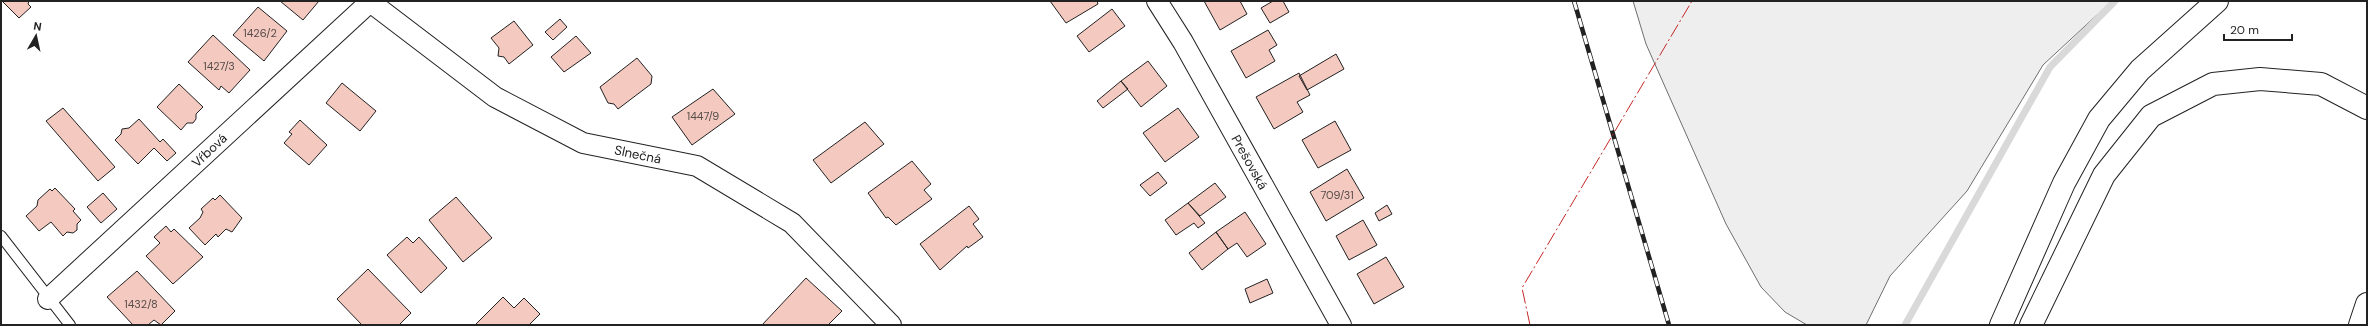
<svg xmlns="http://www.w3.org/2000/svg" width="2368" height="326" viewBox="0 0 2368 326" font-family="'DM Sans',sans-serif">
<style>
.green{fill:#eee;stroke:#6f6f6f}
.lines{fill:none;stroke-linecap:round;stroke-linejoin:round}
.stream{stroke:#d9d9d9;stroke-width:7}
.building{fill:#f3c9c0;stroke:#222}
.service-casing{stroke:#222;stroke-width:12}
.minor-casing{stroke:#222;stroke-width:22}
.motorway-casing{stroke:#222;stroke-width:24}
.service{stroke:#fff;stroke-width:10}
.minor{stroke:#fff;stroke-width:20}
.motorway{stroke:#fff;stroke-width:22}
.rail-casing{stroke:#222;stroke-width:4.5}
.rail{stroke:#fff;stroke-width:3;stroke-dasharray:9;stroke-linecap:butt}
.power{stroke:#c62828;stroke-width:1;stroke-dasharray:14 3 2 3;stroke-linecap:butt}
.labels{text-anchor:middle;stroke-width:3;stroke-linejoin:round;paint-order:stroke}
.number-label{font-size:11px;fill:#564c4a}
.street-label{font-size:13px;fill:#222;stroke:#fff}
</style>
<rect width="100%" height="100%" fill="#fff"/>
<!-- green -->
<path class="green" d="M1633,1h479l-69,64 -76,126 -77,85 -24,49h-59l-22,-13 -24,-25 -35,-63 -80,-180z"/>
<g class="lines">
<!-- stream -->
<path class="stream" d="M1905,325l145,-258 65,-66"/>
</g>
<!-- building -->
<path class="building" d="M2,1h27l-1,3 3,3 -12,11z
M280,1h39l-16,19z
M1050,1h47l1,3 -32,19z
M1204,1h36l7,13 -27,16z
M1273,1h10l6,11 -19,11 -9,-15z
M258,7l29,24 -23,30 -31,-26z
M1112,9l13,17 -36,26 -12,-16z
M560,19l7,8 -14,13 -8,-8z
M514,21l19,24 -24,19 -5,-7 -6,-1 1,-8 -8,-10z
M1268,30l9,15 -8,5 6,11 -29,17 -15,-27z
M213,35l37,35 -21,23 -8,-7 -2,4 -31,-28z
M576,36l15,17 -27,19 -13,-15z
M1336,54l8,15 -37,21 -8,-14z
M637,58l15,18 -1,8 -33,25 -4,-5 -6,-1 -8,-16z
M1148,61l19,25 -26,21 -20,-26z
M1299,73l11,22 -13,7 6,10 -29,17 -18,-32z
M1121,81l7,8 -25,19 -6,-7z
M342,83l34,28 -16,20 -34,-28z
M179,84l24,23 -7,7v5l-3,4h-6l-6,7 -24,-23z
M713,89l22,25 -43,31 -20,-28z
M63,108l52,59 -17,14 -52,-60z
M1178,108l21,29 -34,25 -22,-29z
M139,119l21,23 3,-3 13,14 -9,8 -13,-13 -16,16 -23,-24 6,-6 1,-5 7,-1z
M300,120l27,25 -18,20 -25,-22 8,-9 -3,-2z
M1335,121l16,29 -33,18 -16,-28z
M865,122l19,22 -53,39 -18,-23z
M912,161l19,23 -7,6 8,9 -36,26 -8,-8 -2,1 -18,-25z
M1347,169l17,29 -38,23 -16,-29z
M1158,172l9,11 -17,13 -10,-11z
M1215,183l11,14 -26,19 -12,-13z
M55,188l20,21 -2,2 8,9 -4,4v6l-4,3 -6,-1 -4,4 -12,-14 -12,9 -13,-15 11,-10 1,-6 12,-11 2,2z
M103,193l14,16 -16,14 -14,-16z
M220,195l22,23 -10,14 -6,-3 -8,8 -2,-3 -11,11 -16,-17 11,-10 3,-6 -2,-3 12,-11 2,2z
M456,197l36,41 -29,24 -34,-42z
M1188,203l17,20 -7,5 -4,-5 -18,12 -11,-15z
M1387,205l5,9 -13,7 -4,-8z
M969,206l10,13 -6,5 10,13 -15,11 -1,-2 -27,24 -20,-26z
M1245,212l21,32 -19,13 -10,-14 -9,6 -12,-17z
M1363,220l14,25 -28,15 -13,-24z
M166,226l5,6 3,-3 29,28 -30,27 -27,-28 14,-13 -6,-6z
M1216,232l12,17 -26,21 -13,-17z
M407,237l6,6 6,-6 28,31 -26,25 -34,-38z
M1386,257l18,30 -30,17 -17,-30z
M368,269l43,44 -12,12h-37l-25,-26z
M137,271l38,40 -14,14 -7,-5 -6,5h-15l-26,-28z
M806,278l36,33 -14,14h-66z
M1267,279l6,14 -23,10 -5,-14z
M503,297l11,11 10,-10 16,16 -11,11h-54z"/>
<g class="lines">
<!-- service casing -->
<g class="service-casing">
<path id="service" d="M1,236l69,89"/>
</g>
<!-- minor casing -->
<g class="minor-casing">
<path id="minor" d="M369,1l126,96 88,46 114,23 95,57 99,102
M1157,1l26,41 158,283
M48,299l322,-297"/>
</g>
<!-- motorway casing -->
<g class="motorway-casing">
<path id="motorway" d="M2001,325l63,-142 35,-64 41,-49 77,-69
M2031,325l73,-150 47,-59 62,-32 47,-5 61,5 46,24
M2360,325l7,-21"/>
</g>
<!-- service -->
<use href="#service" class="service"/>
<!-- minor -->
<use href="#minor" class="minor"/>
<!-- motorway -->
<use href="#motorway" class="motorway"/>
<!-- rail casing -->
<g class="rail-casing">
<path id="rail" d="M1574,1l95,324"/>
</g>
<!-- rail -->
<use href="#rail" class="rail"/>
<!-- power -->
<path class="power" d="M1530,325l-8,-37 170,-287"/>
</g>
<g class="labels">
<!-- number labels -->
<g class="number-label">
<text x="260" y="37">1426/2</text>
<text x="219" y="70">1427/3</text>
<text x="703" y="120">1447/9</text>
<text x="1337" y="199">709/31</text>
<text x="141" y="308">1432/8</text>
</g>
<!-- street labels -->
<g class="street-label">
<text transform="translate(209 150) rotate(-43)" y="5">Vŕbová</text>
<text transform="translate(638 154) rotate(12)" y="5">Slnečná</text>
<text transform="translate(1250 162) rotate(61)" y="5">Prešovská</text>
</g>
</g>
<!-- border -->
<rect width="2368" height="326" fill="none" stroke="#222222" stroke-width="4"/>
<!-- north arrow -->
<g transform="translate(36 36) rotate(9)" stroke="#ffffff" stroke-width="3" paint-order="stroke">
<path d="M0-3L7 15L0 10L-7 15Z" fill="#222222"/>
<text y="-6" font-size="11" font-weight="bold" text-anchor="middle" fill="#222222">N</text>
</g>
<!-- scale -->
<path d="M2224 34v6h68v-6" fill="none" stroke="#222222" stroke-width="2"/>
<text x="2230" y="34" font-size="12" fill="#222222" stroke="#ffffff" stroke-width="3" paint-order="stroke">20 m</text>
</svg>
